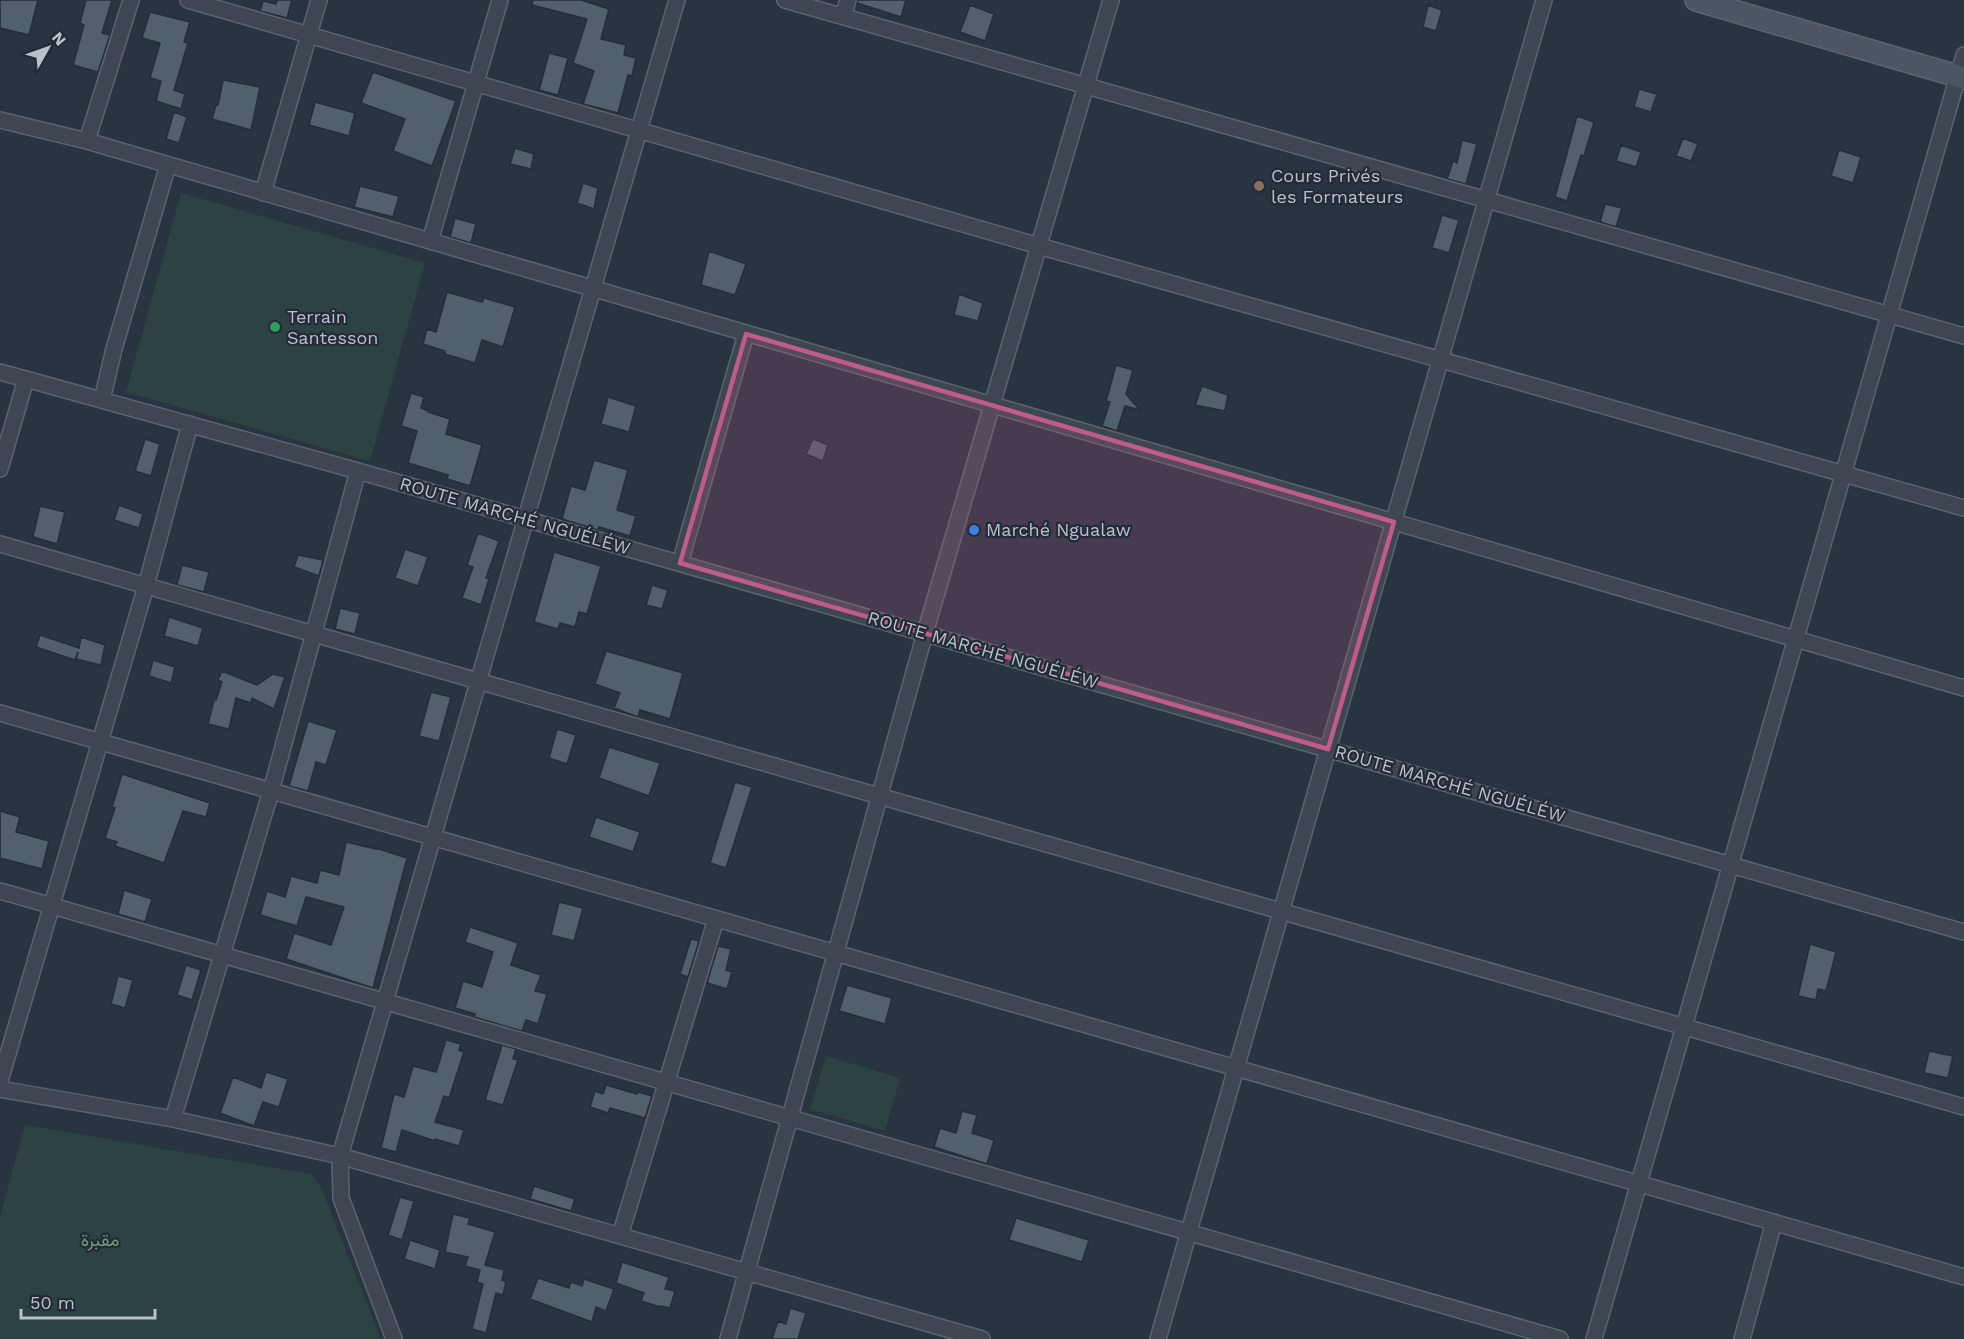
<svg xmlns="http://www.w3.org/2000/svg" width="1964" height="1339" viewBox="0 0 1964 1339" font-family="'Work Sans',Vazirmatn,sans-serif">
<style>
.green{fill:#2c4243}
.building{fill:#525f6c;stroke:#242d38;stroke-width:1.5}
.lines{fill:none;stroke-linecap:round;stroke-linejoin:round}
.street-casing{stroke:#5b646e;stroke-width:18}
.secondary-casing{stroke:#5b646e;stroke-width:24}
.street{stroke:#3d4651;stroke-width:15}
.secondary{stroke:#4b5564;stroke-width:21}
.marked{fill:#bf5c88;fill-opacity:0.2;stroke:#bf5c88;stroke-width:4.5;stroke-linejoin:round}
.education-dot{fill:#8d6e63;stroke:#222b36;stroke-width:2}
.leisure-dot{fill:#2e9e5b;stroke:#222b36;stroke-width:2}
.shop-dot{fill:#3f7fe0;stroke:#222b36;stroke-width:2}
.labels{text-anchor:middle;stroke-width:4.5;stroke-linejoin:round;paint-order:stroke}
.poi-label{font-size:18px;fill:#bac1cb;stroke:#222b36;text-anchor:start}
.street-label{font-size:18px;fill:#bac1cb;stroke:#222b36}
.park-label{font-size:18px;fill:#739a7a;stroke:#222b36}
</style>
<rect width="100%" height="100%" fill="#293441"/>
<!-- green -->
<path class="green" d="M181,193l244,70 -55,198 -244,-69z
M826,1056l74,22 -15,53 -75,-22z
M25,1125l286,49 10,13 60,152h-381v-122z"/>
<!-- building -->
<path class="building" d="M0,0h38l-9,35 -29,-7z
M86,0h26l-10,33 8,2 -12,37 -25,-7 11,-40 -4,-2z
M277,0h15l-5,18 -27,-7 3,-10 13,3z
M533,0h48l28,9 -8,30 25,6 -2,10 12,3 -4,18 -4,-1 -10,38 -35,-9 11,-33 -21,-8 14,-44 -55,-14z
M858,0h48l-5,17 -44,-14z
M970,5l24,9 -9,27 -25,-9z
M1428,5l14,5 -6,21 -13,-4z
M150,12l40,10 -6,20 4,1 -14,47 11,4 -4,15 -25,-8 5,-20 -11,-3 10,-35 -18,-5z
M549,53l19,5 -10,37 -19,-5z
M373,72l83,29 -24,65 -39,-15 12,-32 -44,-16z
M223,80l37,7 -9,43 -39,-11 4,-14h2z
M1639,89l18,5 -6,18 -17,-5z
M315,102l40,11 -6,23 -40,-11z
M174,112l13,5 -8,26 -13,-4z
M1577,116l17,6 -10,34 -3,-1 -14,46 -12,-4z
M1683,138l15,6 -7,17 -15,-5z
M1462,140l15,4 -11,40 -19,-5 6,-18 4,2z
M1621,145l20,7 -5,15 -20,-6z
M515,148l19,6 -3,15 -21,-5z
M1839,150l22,7 -8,26 -22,-7z
M583,183l15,5 -4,21 -17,-6z
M360,186l39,10 -6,21 -39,-10z
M1605,204l17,4 -6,19 -16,-5z
M1442,215l17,5 -10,33 -17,-5z
M455,218l21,6 -5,19 -21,-6z
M709,251l37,13 -11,31 -34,-10z
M447,292l35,10 2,-4 31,9 -12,40 -21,-7 -7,23 -30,-9v-3l-22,-7 4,-15 9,3z
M959,294l24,9 -5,18 -24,-6z
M1116,365l17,5 -7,24 14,16 -15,-4 -8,25 -15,-5 8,-24 -4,-1z
M1202,386l26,9 -3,16 -30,-6z
M411,393l13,4 -3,11 7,3v1l22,7 -4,15 36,11 -12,41 -23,-7 1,-4 -40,-12 9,-32 -16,-5z
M608,397l28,9 -7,26 -28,-8z
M145,439l15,5 -9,32 -16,-5z
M813,439l15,6 -5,16 -17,-7z
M594,460l34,10 -11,40 19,6 -6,20 -31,-9 -1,3 -36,-11 9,-33 14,4z
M119,505l24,9 -4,14 -25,-8z
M40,506l25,6 -8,32 -24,-7z
M478,533l21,8 -13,37 3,1 -8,26 -19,-7 11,-31 -6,-2z
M405,549l23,8 -10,29 -23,-8z
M554,552l47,14 -14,48 -8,-2 -4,15 -15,-4 -2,6 -24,-7z
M298,555l25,5 -4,16 -25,-9z
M182,565l27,7 -5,20 -27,-7z
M652,585l16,5 -6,19 -16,-4z
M340,608l20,5 -5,21 -20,-5z
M169,617l34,11 -5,18 -34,-10z
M40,635l39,13 2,-11 24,8 -4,20 -25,-6 2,-7 -3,8 -39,-13z
M606,651l77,22 -13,46 -30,-9 -2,7 -24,-9 6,-15 -25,-9z
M153,660l22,7 -4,16 -22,-7z
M222,671l35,14 16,-11 12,3 -11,32 -22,-11 -1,5 -15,-5 -7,31 -21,-5 6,-24h2l6,-18 -4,-2z
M431,692l20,5 -12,44 -20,-5z
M308,721l29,9 -11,35 -10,-3 -8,29 -19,-5z
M557,729l19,6 -9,29 -18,-6z
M609,747l51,16 -11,33 -50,-18z
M122,774l88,29 -4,14 -23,-6 -19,52 -49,-17 2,-4 -12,-4 10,-30 -3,-1z
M735,782l17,5 -26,81 -16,-5z
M0,811l20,6 -4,15 33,9 -7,28 -42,-11z
M596,817l44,15 -7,20 -44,-15z
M346,842l30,7v-1l31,10 -34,130 -87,-29 8,-26 37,12 13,-38 -38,-10 -9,29 -37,-11 7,-24 18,6 6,-21 26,7 3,-13 19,5z
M124,890l28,9 -7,23 -27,-8z
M559,902l24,6 -9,33 -23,-6z
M470,927l48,16 -7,22 30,10 -6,16 12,3 -9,30 -12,-4 -4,11 -48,-14 1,-3 -20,-6 8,-27 19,6 11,-35 -28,-10z
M691,939l8,2 -11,36 -8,-3z
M1810,944l26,8 -10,39 -8,-2 -2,11 -18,-4z
M718,946l13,3 -5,21 6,2 -5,17 -20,-6z
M186,965l15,5 -9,30 -15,-5z
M118,976l15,4 -8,28 -14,-4z
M847,985l45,13 -7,26 -46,-13z
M446,1040l15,4 -2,6 5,2 -15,46 -5,-2 -9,26 29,8 -5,16 -24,-7v2l-33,-11 -6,22 -15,-4 13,-54 10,3 9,-31 23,6z
M502,1045l14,4 -3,10 5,1 -15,45 -18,-5z
M1929,1051l24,5 -5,22 -24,-5z
M266,1072l22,7 -9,28 -16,-5 -9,24 -34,-13 13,-36 28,11z
M606,1085l31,9 1,-2 14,4 -7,22 -35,-10 -2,5 -18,-6 5,-16 8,3z
M962,1111l15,4 -5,18 22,7 -7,24 -53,-17 6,-19 16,5z
M534,1186l41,13 -4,12 -41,-12z
M400,1197l14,4 -12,39 -14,-5z
M453,1214l17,4 -2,6 27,8 -10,33 19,5 -2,10 4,2 -3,13 -7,-2 -10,40 -14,-4 11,-45 -6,-2 3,-12 -15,-4 3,-9 -23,-5z
M1016,1218l73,22 -7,22 -73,-22z
M410,1240l30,10 -5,19 -31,-10z
M622,1262l47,15 -4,12 10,2 -5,17 -10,-2v1l-19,-6 3,-8 -28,-10z
M538,1278l31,10 2,-6 11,4 2,-7 30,10 -8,22 -10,-4 -4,15 -62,-23z
M790,1308l16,5 -8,26h-26l6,-18 8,3z"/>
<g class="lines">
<!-- street casing -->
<g class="street-casing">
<path id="street" d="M188,0l851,246 925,262
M785,0l1179,336
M843,16l5,-16
M0,120l87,21 1877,547
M87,141l44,-141
M263,193l56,-193
M430,241l70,-241
M0,372l358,99 1606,461
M102,400l12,-51 54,-184
M0,469l26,-90
M0,544l1964,563
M680,563l66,-229
M0,713l1964,564
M0,891l1560,448
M0,1081l146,-495 44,-162
M0,1089l173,30 167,37 642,183
M173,1119l98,-328 87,-320
M620,1236l96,-317
M394,1339l-53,-141 -1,-42 337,-1156
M728,1339l197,-706 186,-633
M1158,1339l386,-1339
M1594,1339l370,-1284
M1742,1339l32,-117"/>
</g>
<!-- secondary casing -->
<g class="secondary-casing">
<path id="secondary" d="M1696,0l268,78"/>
</g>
<!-- street -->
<use href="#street" class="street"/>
<!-- secondary -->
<use href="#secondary" class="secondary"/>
</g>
<!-- marked area -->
<path class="marked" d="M746,334l648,188 -66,227 -648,-186z"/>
<!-- markers -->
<circle class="education-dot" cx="1259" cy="186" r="6"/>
<circle class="leisure-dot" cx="275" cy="327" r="6"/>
<circle class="shop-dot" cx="974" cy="530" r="6"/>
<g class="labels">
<!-- poi labels -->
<g class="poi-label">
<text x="1271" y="182">Cours Privés<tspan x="1271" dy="21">les Formateurs</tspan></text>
<text x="287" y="323">Terrain<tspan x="287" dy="21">Santesson</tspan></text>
<text x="986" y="536">Marché Ngualaw</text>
</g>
<!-- street labels -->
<g class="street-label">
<text transform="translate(515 516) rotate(16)" y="6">ROUTE MARCHÉ NGUÉLÉW</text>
<text transform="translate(983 650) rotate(16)" y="6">ROUTE MARCHÉ NGUÉLÉW</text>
<text transform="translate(1450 784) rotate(16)" y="6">ROUTE MARCHÉ NGUÉLÉW</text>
</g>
<!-- park labels -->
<g class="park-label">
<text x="100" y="1246">مقبرة</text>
</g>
</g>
<!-- north arrow -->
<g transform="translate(48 48) rotate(50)" stroke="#222b36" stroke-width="4.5" paint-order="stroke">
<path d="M0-4.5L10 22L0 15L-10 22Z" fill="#bac1cb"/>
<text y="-9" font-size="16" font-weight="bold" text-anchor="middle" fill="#bac1cb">N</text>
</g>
<!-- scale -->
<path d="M21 1309v9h134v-9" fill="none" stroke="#bac1cb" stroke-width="3"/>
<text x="30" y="1309" font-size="18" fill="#bac1cb" stroke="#222b36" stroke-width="4.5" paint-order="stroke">50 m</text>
</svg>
